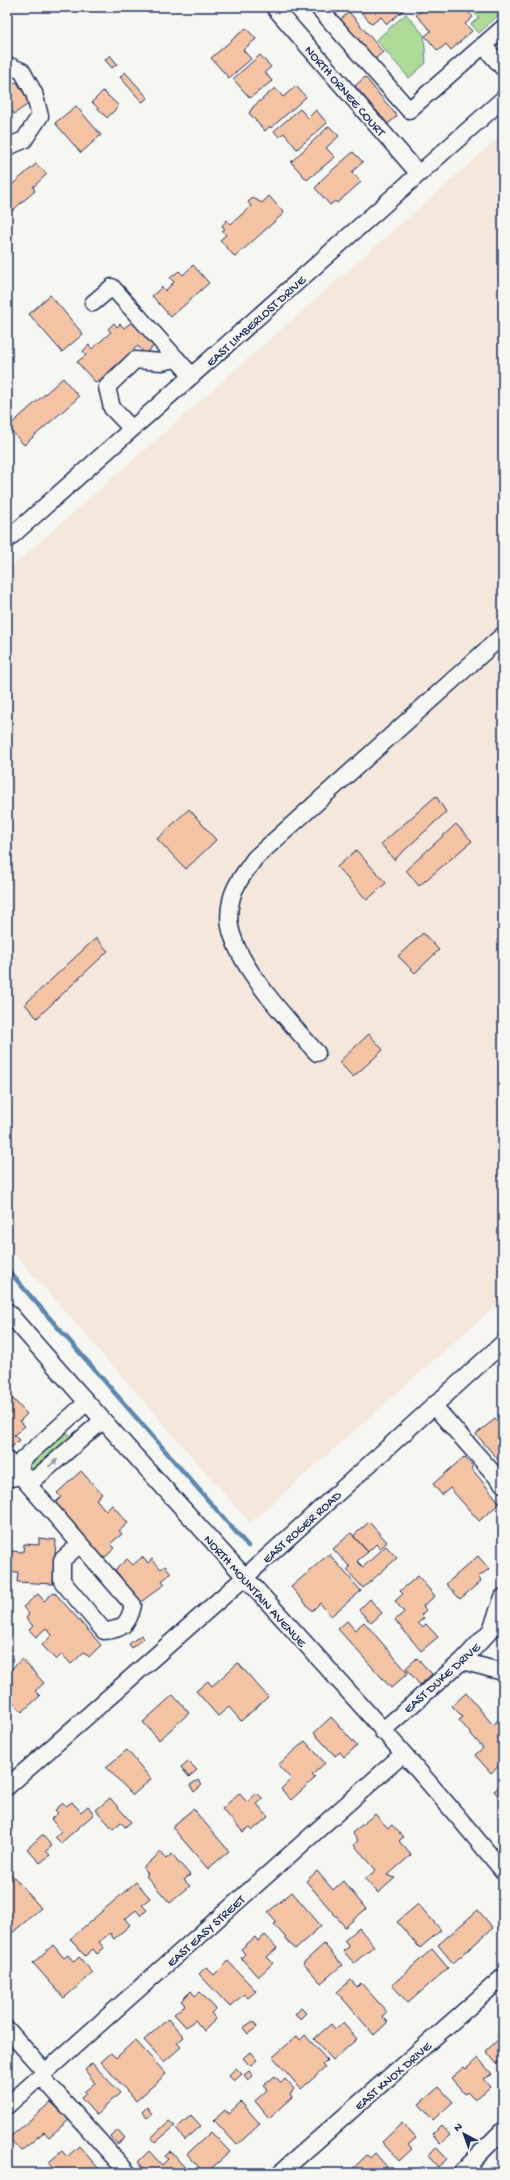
<svg xmlns="http://www.w3.org/2000/svg" width="510" height="2180" viewBox="0 0 510 2180" font-family="'Gochi Hand',sans-serif">
<style>
.built{fill:#f5e7db}
.green{fill:#aeda98;stroke:#64847b}
.lines{fill:none;stroke-linecap:round;stroke-linejoin:round}
.stream{stroke:#5b87b0;stroke-width:4.5}
.building{fill:#f4c3a4;stroke:#1b2f5e}
.minor-casing{stroke:#1b2f5e;stroke-width:19}
.minor{stroke:#f6f6f2;stroke-width:16}
.oneway{fill:#8892a8}
.labels{text-anchor:middle;stroke-width:4;stroke-linejoin:round;paint-order:stroke}
.street-label{font-size:13px;fill:#1b2f5e;stroke:#f6f6f2}
</style>
<rect width="100%" height="100%" fill="#f6f6f2"/>
<filter id="ink" filterUnits="userSpaceOnUse"><feTurbulence type="fractalNoise" baseFrequency=".025" numOctaves="2"/><feDisplacementMap in="SourceGraphic" scale="8" xChannelSelector="R" yChannelSelector="G"/><feConvolveMatrix kernelMatrix="1 2 1 2 8 2 1 2 1" color-interpolation-filters="sRGB"/></filter>
<g filter="url(#ink)">
<!-- built -->
<path class="built" d="M503,134v1165l-253,224 -243,-278v-674z"/>
<!-- green -->
<path class="green" d="M469,7h34v4l-24,22 -8,-9 8,-6z
M406,14l18,21 2,28 -17,15 -33,-38z
M64,1433l5,1 3,4 -36,33 -9,-1 1,-5z"/>
<g class="lines">
<!-- stream -->
<path class="stream" d="M7,1269l241,277"/>
</g>
<!-- building -->
<path class="building" d="M356,7h51l-20,17 -6,-7 -9,7z
M425,7h39l9,10 -8,7 7,7 -21,19 -5,-6 -8,7 -13,-15 6,-5 -15,-16z
M349,12l34,40 -9,8 -34,-40z
M246,28l10,11 -13,11 8,9 -22,19 -18,-20z
M110,55l7,9 -5,4 -7,-8z
M260,55l11,12 -6,5 7,9 -22,17 -17,-19z
M125,72l23,26 -6,4 -22,-25z
M365,77l32,39 -9,8 -33,-38z
M17,82l13,21 -16,11 -6,-9h-1v-17z
M296,86l10,11 -35,31 -1,-2 -5,5 -16,-18 4,-6 22,-19 8,9z
M103,91l16,15 -12,12 -15,-16z
M76,106l25,29 -20,18 -26,-30z
M300,109l8,9 8,-8 11,13 -30,26 -13,-16 -5,4 -5,-6z
M329,126l10,10 -13,12 9,9 -28,23 -16,-18z
M353,152l10,10 -11,10 9,10 -24,21 -2,-2 -5,4 -15,-17 5,-5 -1,-1z
M36,164l11,10 -14,13 2,4 -28,24v-26z
M269,196l15,17 -49,44 -15,-17 6,-5 -4,-4 3,-2 -3,-3 5,-6 4,4 20,-18 -3,-4 5,-4 9,5z
M193,265l16,18 -38,34 -19,-21 10,-9 3,4 9,-9 -4,-4 9,-7 4,4z
M50,295l33,39 -21,18 -33,-38z
M133,321l23,23 -11,10 -7,-8 -42,37 -19,-21 9,-7 -3,-4 6,-6 3,4 19,-17 -3,-3 6,-6 3,4 3,-3 4,4z
M63,378l16,19 -55,48 -16,-18z
M436,796l10,16 -52,48 -13,-16z
M189,809l27,31 -30,29 -29,-30z
M456,824l16,17 -53,45 -13,-16z
M356,850l30,33 -19,17 -30,-33z
M423,933l16,17 -24,23 -17,-17z
M96,938l12,13 -71,67 -12,-14z
M369,1034l14,16 -30,27 -14,-15z
M13,1399l14,15 -7,7 5,5 -11,9 5,5 -10,10 -2,-2v-46z
M495,1419l8,9v33l-2,2 -25,-29z
M464,1457l9,9 -2,2 29,35 -21,18 -29,-33 -8,7 -9,-11z
M81,1471l21,23 -6,5 10,12 6,-6 16,18 -9,8 3,3 -12,10 5,4 -14,13 -29,-33 3,-3 -20,-22 6,-6 -4,-4z
M369,1522l18,20 -7,7 -4,-5 -8,8 -15,-16z
M351,1533l17,19 -11,9 6,6 23,-21 11,12 -34,30 -16,-18 3,-3 -17,-18z
M39,1538l17,2 -3,44 -36,-2 1,-10h-9l1,-21 13,1 1,-8 15,1z
M329,1554l32,37 -30,25 -11,-13 -8,8 -21,-24z
M478,1556l11,13 -11,8 3,4 -21,18 -14,-15z
M142,1557l6,6 4,-4 9,10 4,-3 6,7 -9,8 3,3 -27,20 -20,-23 3,-4 -6,-7 12,-11 6,6z
M418,1576l17,20 -12,10 3,4 -5,5 3,3 -6,5 4,4 4,-3 12,13 -17,14 -26,-31 9,-8 -9,-11 8,-7 -3,-3z
M54,1592l47,53 -12,12 -5,-5 -13,12 -9,-10 -6,6 -14,-15 10,-10 -6,-7 -10,9 -7,-7 4,-4 -7,-8 3,-4 -6,-7 15,-13 6,7z
M370,1599l12,14 -11,10 -12,-13z
M347,1621l8,9 9,-8 44,51 -17,15 -53,-59z
M141,1635l2,3 -11,10 -3,-4z
M417,1658l15,16 -12,11 -14,-17z
M22,1659l22,24 -9,8 5,5 -18,16 -15,-17v-22z
M238,1663l30,34 -27,24 -12,-14 -11,9 -22,-25 12,-10 4,5z
M466,1693l27,32 10,-9v46l-12,11 -16,-18 8,-7 -24,-28 4,-3 -11,-11z
M173,1695l16,18 -30,27 -16,-18z
M331,1717l26,29 -13,11 -4,-5 -5,4 -21,-23z
M305,1741l20,22 -13,12 3,3 -24,22 -10,-11 10,-10 -13,-14z
M127,1750l24,29 -18,16 -27,-28z
M188,1761l9,9 -8,7 -8,-10z
M198,1780l4,5 -8,7 -4,-7z
M503,1783v18l-9,-10z
M239,1793l8,9 10,-9 6,6 -6,5 11,13 -15,13 -3,-3 -7,5 -21,-23z
M110,1798l21,24 -6,5 -4,-5 -8,7 -17,-19z
M72,1802l9,10 7,-6 6,8 -33,29 -6,-6 6,-6 -10,-12 7,-6 -3,-3 8,-7 3,3z
M193,1809l36,42 -21,18 -36,-42z
M375,1814l13,14 4,-3 11,12 -4,4 12,14 -23,20 7,3 -17,15 -13,-14 11,-9 -22,-25 4,-5 -6,-7z
M42,1835l10,11 -6,5 4,4 -10,8 -13,-14z
M161,1852l5,7 6,-5 18,21 -6,5 6,6 -20,17 -24,-27 2,-2 -5,-6z
M7,1869l34,39 -30,26 -4,-4z
M317,1871l16,19 10,-9 23,28 -21,18 -39,-46z
M136,1882l14,16 -8,7 5,5 -6,6 -5,-6 -11,9 5,6 -16,14 -4,-6 -11,9 5,6 -7,6 -4,-5 -8,7 -15,-17z
M292,1892l29,34 -26,23 -21,-25 3,-2 -9,-10z
M418,1904l23,26 -21,18 -23,-26z
M478,1910l15,18 -40,35 -15,-18z
M359,1928l15,18 -20,17 -11,-12 6,-4 -5,-6z
M265,1935l12,13 -10,9 6,6 -15,14 -17,-19 4,-4 -4,-5 14,-12 3,4z
M324,1944l18,21 -21,18 -18,-20z
M53,1945l11,13 4,-3 6,7 5,-5 14,16 -29,25 -31,-35z
M432,1949l16,19 -40,35 -16,-18z
M228,1961l28,30 -8,7 -4,-4 -14,13 -31,-33 7,-7 8,8z
M351,1980l6,7 4,-4 26,29 -5,4 6,6 -14,13 -37,-43z
M191,1991l4,5 5,-4 16,17 -5,4 5,6 -12,12 -9,-11 -9,7 -12,-13 11,-9 -4,-4z
M301,2008l5,5 -6,6 -5,-4z
M168,2019l16,18 -7,6 4,4 -17,15 -20,-22z
M253,2021l4,6 -9,7 -5,-6z
M343,2023l14,16 -24,21 -19,-21 17,-15 4,5z
M503,2031v28l-6,5 -11,-13 13,-12 -2,-3z
M305,2035l22,25 -5,5 3,3 -24,21 -28,-32 24,-21 3,4z
M135,2040l31,34 -30,27 -35,-39 10,-9 5,5z
M250,2052l7,8 -7,6 -7,-8z
M478,2058l14,16 -9,5 7,8 -15,13 -8,-8 -2,2 -14,-16 13,-11 2,2z
M92,2063l28,30 -24,22 -15,-17 5,-4 -2,-2 11,-9 -10,-13z
M236,2068l6,6 -8,7 -5,-6z
M249,2071l4,5 -5,4 -4,-5z
M275,2076l6,7 4,-4 9,10 -4,5 2,3 -23,21 -14,-17 12,-11 -3,-5z
M439,2087l14,15 -20,18 -14,-16z
M51,2102l18,18 -20,17 -5,-5 -23,19 -12,-13z
M241,2102l19,22 -23,21 -23,-25 11,-10 3,4z
M147,2107l5,7 -5,4 -5,-6z
M191,2115l10,11 -16,14 -9,-11z
M169,2121l6,5 -20,17 -4,-5z
M402,2123l14,15 -8,7 4,4 -13,12 -17,-19z
M441,2125l9,10 -10,9 -8,-10z
M118,2130l7,8 -8,6 -6,-7z
M211,2132l19,20 -24,21h-2l-17,-19z
M79,2146l20,23 -4,4h-27l-4,-4 -7,4 -9,-10 14,-12 5,6z
M436,2147l11,12 -9,8 -10,-11z
M149,2151l13,14 6,-6 -3,-4 5,-4 20,22h-42l-10,-11z
M375,2153l12,14 -7,6h-32l19,-18 3,3z"/>
<g class="lines">
<!-- minor casing -->
<g class="minor-casing">
<path id="minor" d="M274,7l145,167
M318,7l91,103 94,-82
M483,45l20,23
M7,65l15,6 12,22 6,23 -16,24 -17,7
M93,303l19,-16 80,89
M132,429l-20,-21 -5,-21 28,-27 27,2 15,-3
M7,540l496,-441
M317,1053c-25,-28 -71,-78 -83,-113 -5,-12 -6,-26 -3,-39 3,-16 15,-30 24,-43l248,-223
M7,1311c162,189 338,367 496,560
M433,1405l70,79
M7,1460l126,145c-4,18 -10,25 -29,26l-42,-50v-21l18,-16
M20,1476l2,-16 64,-57
M7,1479l13,-3 15,3 67,-58
M462,1661l41,11
M382,1731l80,-70 29,-31 12,-33
M7,1787l237,-209 259,-235
M7,2029l38,43
M41,2076l87,97
M7,2106l395,-351
M280,2173l223,-196
M461,2173l42,-43"/>
</g>
<!-- minor -->
<use href="#minor" class="minor"/>
</g>
<!-- one-way arrows -->
<defs><path id="oneway-solid" d="M-6-.8H1V-3.2L6.5 0L1 3.2V.8H-6Z"/></defs>
<use class="oneway" href="#oneway-solid" transform="translate(53 1463) rotate(-41)"/>
</g>
<g class="labels">
<!-- street labels -->
<g class="street-label">
<text transform="translate(346 90) rotate(49)" y="5">NORTH ORNEE COURT</text>
<text transform="translate(255 320) rotate(-42)" y="5">EAST LIMBERLOST DRIVE</text>
<text transform="translate(301 1526) rotate(-42)" y="5">EAST ROGER ROAD</text>
<text transform="translate(256 1590) rotate(48)" y="5">NORTH MOUNTAIN AVENUE</text>
<text transform="translate(441 1677) rotate(-42)" y="5">EAST DUKE DRIVE</text>
<text transform="translate(205 1930) rotate(-42)" y="5">EAST EASY STREET</text>
<text transform="translate(392 2075) rotate(-41)" y="5">EAST KNOX DRIVE</text>
</g>
</g>
<!-- margin -->
<rect width="510" height="2180" fill="none" stroke="#f6f6f2" stroke-width="24"/>
<rect x="12" y="12" width="486" height="2156" fill="none" stroke="#1b2f5e" stroke-width="1.5" filter="url(#ink)"/>
<!-- north arrow -->
<g transform="translate(464 2134) rotate(319)" stroke="#f6f6f2" stroke-width="3" paint-order="stroke">
<path d="M0-3L7 15L0 10L-7 15Z" fill="#1b2f5e"/>
<text y="-6" font-size="11" font-weight="bold" text-anchor="middle" fill="#1b2f5e">N</text>
</g>
</svg>
